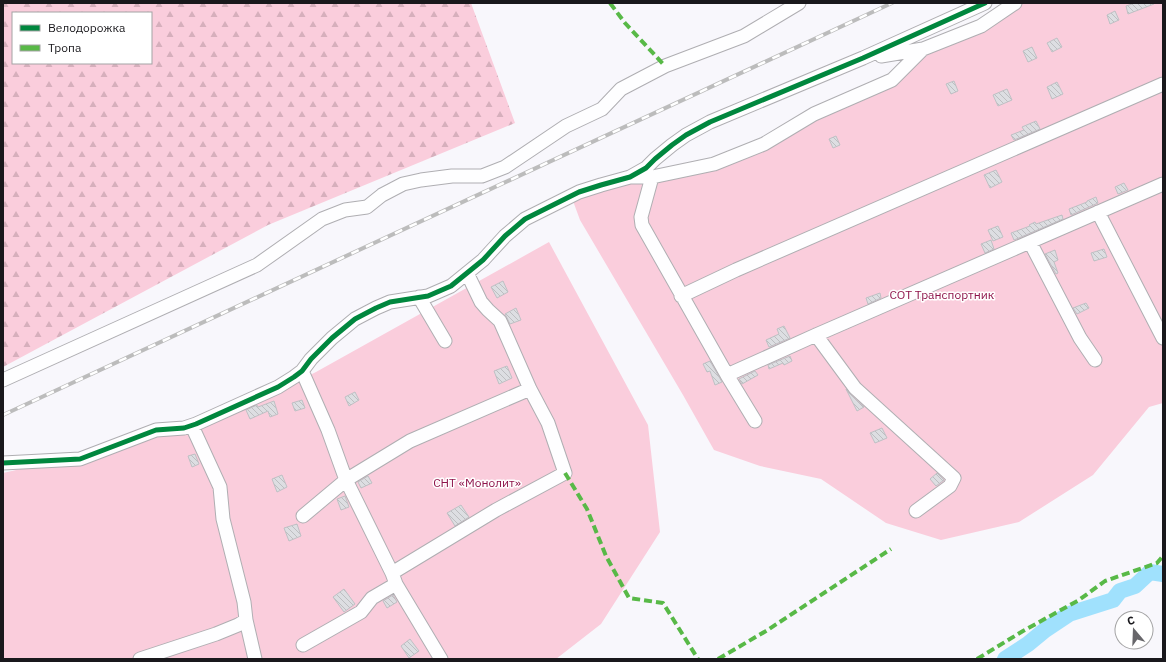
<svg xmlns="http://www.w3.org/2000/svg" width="1166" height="662" viewBox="0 0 1166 662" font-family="'IBM Plex Sans',sans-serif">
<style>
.forest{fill:url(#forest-firs);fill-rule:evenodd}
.garden{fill:#facddc}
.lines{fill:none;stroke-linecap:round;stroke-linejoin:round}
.river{stroke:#a0e1fd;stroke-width:16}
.building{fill:url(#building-back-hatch);stroke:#bfc0c4}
.minor-casing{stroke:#afaeb2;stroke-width:15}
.minor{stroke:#fefeff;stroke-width:13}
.rail-casing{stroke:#bcbcbc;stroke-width:4}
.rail{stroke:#fff;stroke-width:2.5;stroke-dasharray:8;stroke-linecap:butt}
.quiet{stroke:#58b947;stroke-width:4;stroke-dasharray:8 4;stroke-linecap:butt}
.cycleway-casing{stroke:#fff;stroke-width:8}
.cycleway{stroke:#00873e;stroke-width:5}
.labels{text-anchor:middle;stroke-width:3;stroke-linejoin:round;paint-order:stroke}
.park-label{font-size:12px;fill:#8e134a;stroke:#fff}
</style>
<defs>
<pattern id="forest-firs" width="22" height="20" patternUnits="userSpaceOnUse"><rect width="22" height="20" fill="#facddc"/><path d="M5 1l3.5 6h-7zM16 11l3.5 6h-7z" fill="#d6afbc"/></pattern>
<pattern id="building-back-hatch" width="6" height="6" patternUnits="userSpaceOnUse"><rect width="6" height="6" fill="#dddee2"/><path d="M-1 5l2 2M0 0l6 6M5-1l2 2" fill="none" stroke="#bdbec1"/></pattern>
</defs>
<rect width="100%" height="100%" fill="#f8f7fc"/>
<!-- forest -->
<path class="forest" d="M3,3h468l44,120 -247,102 -265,142zM13,13h138v50h-138z"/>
<!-- garden -->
<path class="garden" d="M1010,3h153v400l-14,4 -56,68 -74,47 -78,18 -55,-17 -65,-44 -61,-13 -46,-16 -31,-55 -103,-175 -11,-30 141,-29 56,-22 119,-60z
M549,242l99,183 12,107 -59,92 -45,35h-553v-186l22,-5 72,-9 45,-28 48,4 126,-63z"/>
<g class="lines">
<!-- river -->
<path class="river" d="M1005,659l23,-15 17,-14 24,-16 44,-14 7,-9 15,-5 15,-14 13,2"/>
</g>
<!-- building -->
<path class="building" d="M1135,3h19v1l-26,10 -2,-8z
M1115,11l4,9 -9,4 -3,-9z
M1057,38l5,9 -10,5 -5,-9z
M1032,47l5,11 -9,4 -5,-11z
M954,81l4,10 -7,3 -5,-10z
M1057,82l6,12 -11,5 -5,-12z
M1007,89l5,11 -14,6 -5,-11z
M1036,121l4,8 -26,11 -3,-5 13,-5 -2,-3z
M836,136l4,9 -7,3 -4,-9z
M996,170l6,12 -12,6 -6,-13z
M1124,183l4,7 -10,4 -3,-7z
M1096,197l2,6 -27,12 -2,-6 18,-7v-1z
M1062,215l1,4 -49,21 -3,-7 19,-7 -1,-1 6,-3 1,2z
M998,226l5,11 -10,4 -5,-11z
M991,240l3,9 -9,4 -4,-9z
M1104,249l3,8 -13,4 -3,-8z
M1055,250l3,10 -4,2 4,11 -2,1 -11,-20z
M503,281l5,11 -11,6 -6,-11z
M880,293l1,5 -13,6 -2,-6z
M1086,303l3,5 -12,6 -4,-6z
M516,308l5,12 -11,4 -5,-10z
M784,326l6,12 -21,9 -3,-7 13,-6 -2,-5z
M790,356l2,5 -8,4 -1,-2 -14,6 -1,-4z
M710,361l12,21 -7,3 -5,-14 -3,1 -4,-8z
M507,366l5,12 -13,6 -5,-13z
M755,371l3,4 -16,9 -3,-5z
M846,389l4,5 14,13 -7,4z
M355,392l4,8 -10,6 -4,-9z
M302,400l3,8 -10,3 -3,-8z
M274,401l4,13 -8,3 -2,-6 -18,8 -4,-9 11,-5 1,2z
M882,428l5,10 -12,5 -5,-10z
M195,454l4,10 -7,3 -4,-11z
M937,473l7,7 -8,6 -6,-7z
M282,475l5,12 -10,5 -5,-13z
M368,476l4,7 -11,5 -3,-6z
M345,496l4,11 -8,3 -4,-11z
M461,505l8,12 -14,9 -8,-13z
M297,524l4,12 -12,5 -5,-13z
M344,589l11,15 -11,8 -11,-15z
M393,595l4,7 -10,6 -4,-7z
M410,639l9,12 -10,7 -8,-12z"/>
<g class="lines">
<!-- minor casing -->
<g class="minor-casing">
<path id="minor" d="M881,56l42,-7
M632,177h20l62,-13 50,-20 50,-30 78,-34 31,-31 58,-23 34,-23
M652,177l-11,40 1,8 85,150 28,46
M1098,212l65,126
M1030,242l50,96 15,22
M681,296l55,-26 427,-186
M419,297l26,44
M816,335l39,53 99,90 -4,8 -34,25
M302,371l26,59 18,50 46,93 4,11 45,75
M727,375l89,-40 347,-151
M3,380l254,-115 65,-46 23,-9 22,-3 15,-12 21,-11 18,-4 31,-4h30l23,-9 61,-41 36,-17 19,-20 44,-23 79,-30 55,-33
M192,426l28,61 3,32 21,83 2,18 9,39
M3,463l77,-4 76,-29 28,-2 12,-4 82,-37 16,-10 8,-6 9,-12 21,-21 23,-19 21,-11 14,-6 38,-6 23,-10 32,-26 22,-24 20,-17 54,-27 22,-7 29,-8 16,-9 9,-9 17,-14 14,-10 24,-13 153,-64 122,-55
M303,516l43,-36 64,-39 120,-52
M392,573l104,-63 69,-37 -17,-50 -18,-34 -30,-68 -12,-11 -7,-8 -14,-29
M303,645l58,-33 11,-14 24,-14
M140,659l76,-25 22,-9 8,-5"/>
</g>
<!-- minor -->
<use href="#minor" class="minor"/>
<!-- rail casing -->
<g class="rail-casing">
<path id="rail" d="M3,415l889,-412"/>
</g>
<!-- rail -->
<use href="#rail" class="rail"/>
<!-- quiet -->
<path class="quiet" d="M610,3l15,20 40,43
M565,473l22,36 19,47 23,42 34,5 35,56
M718,659l48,-28 125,-82
M977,659l46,-28 56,-31 26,-19 52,-18 6,-7"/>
<!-- cycleway casing -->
<g class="cycleway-casing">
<path id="cycleway" d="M3,463l77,-4 76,-29 28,-2 12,-4 82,-37 16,-10 8,-6 9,-12 21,-21 23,-19 21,-11 14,-6 38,-6 23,-10 32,-26 22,-24 20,-17 54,-27 22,-7 29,-8 16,-9 9,-9 17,-14 14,-10 24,-13 153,-64 122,-55"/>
</g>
<!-- cycleway -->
<use href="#cycleway" class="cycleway"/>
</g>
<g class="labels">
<!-- park labels -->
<g class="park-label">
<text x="942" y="299">СОТ Транспортник</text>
<text x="477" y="487">СНТ «Монолит»</text>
</g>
</g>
<!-- border -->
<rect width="1166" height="662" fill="none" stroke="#19181c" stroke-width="8"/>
<!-- legend -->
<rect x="12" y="12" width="140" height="52" fill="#ffffff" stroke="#a3a3a4"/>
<rect x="20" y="25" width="20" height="6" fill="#00873e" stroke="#a3a3a4"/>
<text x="48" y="32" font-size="12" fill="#19181c">Велодорожка</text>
<rect x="20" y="45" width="20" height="6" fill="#58b947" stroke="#a3a3a4"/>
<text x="48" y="52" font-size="12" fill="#19181c">Тропа</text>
<!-- north arrow -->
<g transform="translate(1134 630) rotate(341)"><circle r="19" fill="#ffffff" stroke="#a3a3a4"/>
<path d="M0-3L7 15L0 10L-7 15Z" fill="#67666a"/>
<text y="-6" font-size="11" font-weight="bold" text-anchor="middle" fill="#19181c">С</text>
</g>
</svg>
